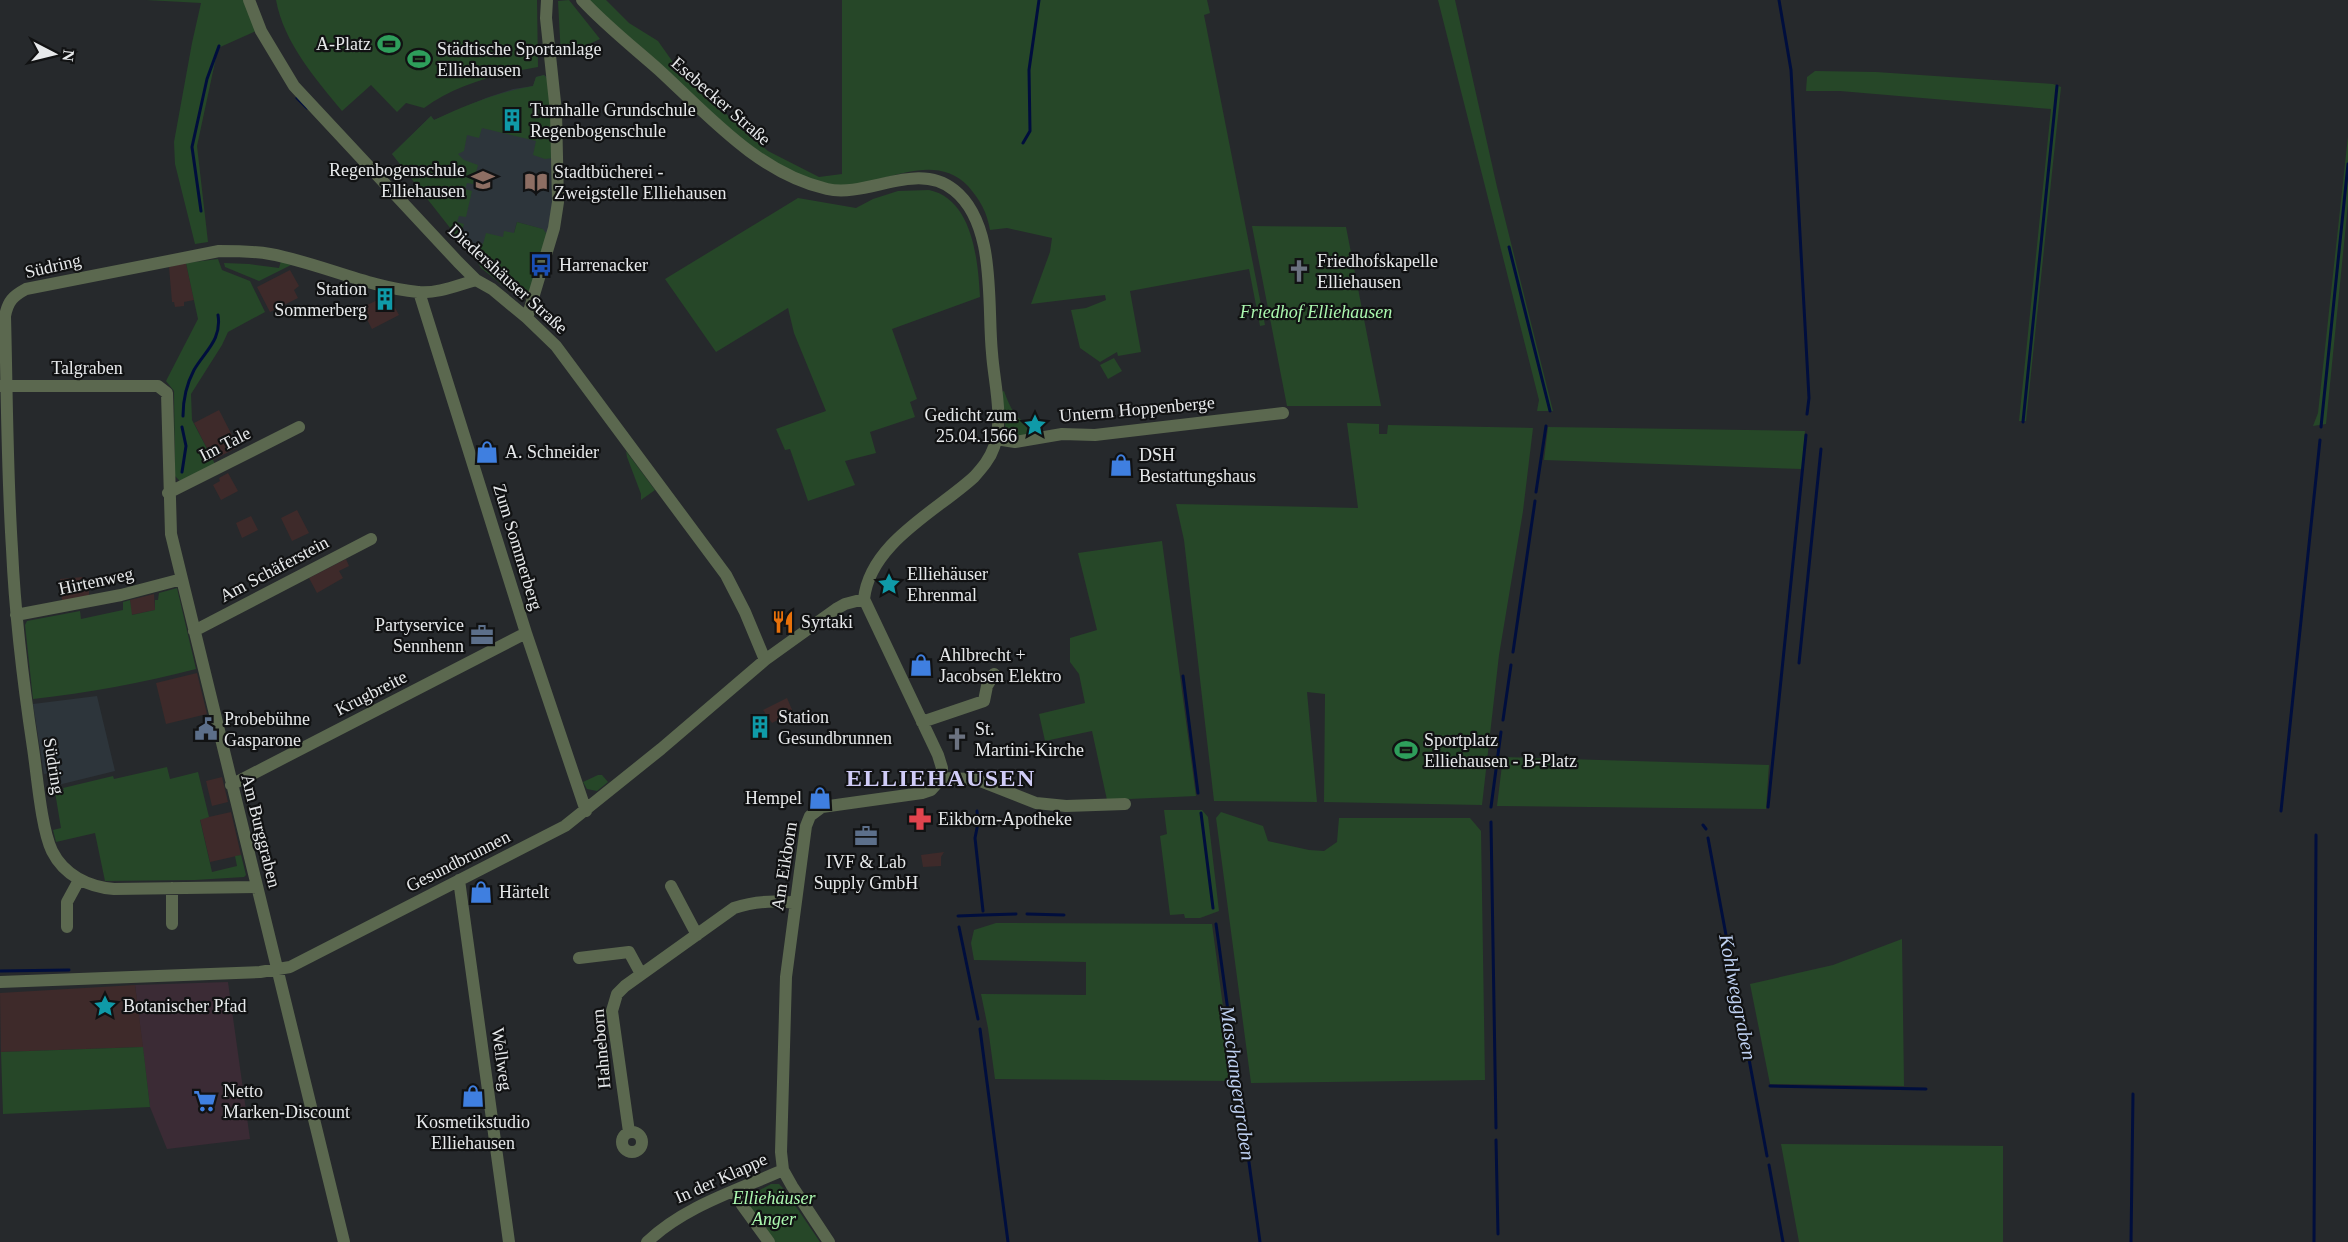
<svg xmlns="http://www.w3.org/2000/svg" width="2348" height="1242" viewBox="0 0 2348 1242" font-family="'Times New Roman',serif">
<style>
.commercial{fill:#3b2b35}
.industrial{fill:#3e2a2a}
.built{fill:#2d353b}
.green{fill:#264728}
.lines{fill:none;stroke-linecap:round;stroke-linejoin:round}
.stream{stroke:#000e3d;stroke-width:3}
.minor{stroke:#5b684f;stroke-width:12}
.labels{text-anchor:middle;stroke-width:4.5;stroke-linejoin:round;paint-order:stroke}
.poi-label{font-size:18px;fill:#e7e9eb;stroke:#111213;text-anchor:start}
.street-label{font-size:18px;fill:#e7e9eb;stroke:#111213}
.park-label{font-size:18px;font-style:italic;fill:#abf8af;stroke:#111213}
.water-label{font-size:20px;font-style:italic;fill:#bfd1f2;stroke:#111213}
.district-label{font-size:24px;font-weight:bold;letter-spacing:1.5px;fill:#d0ccf7;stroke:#111213}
</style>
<rect width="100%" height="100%" fill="#26292c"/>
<!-- commercial -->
<path class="commercial" d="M228,982l22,157 -83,10 -17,-42 -15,-122z"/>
<!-- industrial -->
<path class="industrial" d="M186,263l8,37 -10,2v4l-9,1 -1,-5h-2l-3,-35z
M290,270l9,16 -5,4 4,8 -28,14 -13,-25z
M388,295l11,20 -27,14 -11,-21z
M219,410l19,37 -25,13 -19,-37z
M228,473l10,18 -17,9 -8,-15 7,-4 -1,-3z
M297,510l12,23 -17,8 -11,-23z
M251,516l7,14 -16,8 -6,-15z
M346,559l3,7 -10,5 4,7 -26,15 -8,-15z
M83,577l1,12h5v7l-27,5 -2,-22z
M154,594l1,16 -24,5 -1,-15z
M197,673l10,41 -41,10 -10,-41z
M787,698l6,14 -21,11 -9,-13z
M222,777l6,25 -16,4 -6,-25z
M231,812l10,43 -31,7 -10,-43z
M944,852l-3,5v9l-18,1 -2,-12z
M135,985l8,62 -142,5 -1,-59z"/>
<!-- built -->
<path class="built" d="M544,75l3,2 7,125 -6,34 -6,-7 -25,-7 -3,11 -31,11h-5l-3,14 -83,-104 39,-38 3,4 52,-22 27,-9 20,-3 3,-9z
M97,696l18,75 -61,15 -3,-13 -7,1 -11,-70z"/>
<!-- green -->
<path class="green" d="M146,0h99l11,31 -38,17 -21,98 11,96 -13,2 -20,-80 -1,-22 18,-99 9,-40z
M276,0h261l1,67c-40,7 -82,17 -114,41l-18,-5 -9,9 -26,-27 -29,26c-27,-33 -58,-68 -66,-111z
M569,0l31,39 -39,18 -3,-56z
M588,0h18l23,23 29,18 24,34 86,76 51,26 23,-3v-174h365l3,13 -6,2 61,310 -5,1 -11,-57 -119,22 11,61 -23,4 -1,-4 -17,10 -20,-14 -9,-38 15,-2 20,-8 -1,-5 -74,9 19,-52 2,-14 -45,-10 -17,2c-3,-18 -10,-30 -22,-44 -35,-36 -85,-1 -126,0 -10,0 -22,-4 -31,-7 -48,-16 -85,-54 -122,-87 -33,-31 -67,-61 -101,-92z
M1438,0h17l42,187 56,224h-16l2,-11z
M1815,71l61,1 177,12 8,3 -35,334h-7l32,-312 -211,-18h-34l1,-14z
M544,75l5,6 4,77 -8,1 -12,-4 3,-14 -54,-13 -3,10 -12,-3 -3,16 -6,3 6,6 14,5 -5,19 -6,-1 -2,6 7,2 -6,26 -7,-1 -2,6 7,2 -4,13 -2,1 -66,-84 39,-38 3,4c32,-15 64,-28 99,-34l3,-9z
M2348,136v68l-22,220 -13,2 5,-13z
M929,190c44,9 49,71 51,107l-88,32 25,70 -7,3 5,15 -45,15 6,21 -31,8 10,24 -47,16 -18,-52 -5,1 -9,-21 50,-18 -32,-78 -6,-25 -72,44 -51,-73 133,-81 58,10 17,-9 25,-8z
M517,222l26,7 5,7 -20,59 -9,3 -38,-30 -6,-10 3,-15 5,1 3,-11 17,4 1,-6 10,2z
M1252,226l94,1 35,179h-94z
M218,259l4,11 28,11 15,31 -37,20 -6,13 -31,49 1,26 23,44 -35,17 -5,-5 -1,-85 -8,-10 32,-62 -12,-56z
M281,261l10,4 -32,16 -34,-14 -1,-4 25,1 30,4z
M1114,358l8,13 -14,8 -8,-14z
M1004,391c5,14 13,34 30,33l2,6 -2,3 -21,4 -7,-5 -5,-40z
M1347,423l32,1v10h8l1,-9 145,3 -10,83 -24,144 -17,150 -158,-3 1,-108 -18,-2 10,110 -103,-1 -30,-261 -8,-36 182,4z
M1548,427l257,4 -3,38 -258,-9z
M626,451l29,39 -14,10v-6l-14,-37z
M1162,541l34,255 -89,4 -15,-69 -47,10 -6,-27 46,-11 -6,-29 -9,-12v-24l27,-8 -19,-77z
M177,588l19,81c-54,14 -108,24 -163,30l-8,-74 2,-4 53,-10 1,8 42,-9v-8l7,-2 2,15 23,-5v-10h3l1,-7z
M1503,757l266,8 -3,44 -269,-3z
M167,767l3,12 28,-7 11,45 -9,3 12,52 25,-6 -2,-10 6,-1 5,20 -2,2 -49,3 -90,1 -10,-48 -39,9 -3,-12 8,-2 -6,-36 9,-2 -1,-2 50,-12 1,3z
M598,775h4l6,7 -11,9 -10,-2 -4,-7z
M1164,810h38l6,7 11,94 -19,7h-15l-1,-4 -14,1 -10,-79 7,-2z
M1221,812l42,14 5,15 41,9 15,1 13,-9 2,-24h131l11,13 4,249 -234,3 -35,-265z
M996,923l216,1 21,157 -238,-2 -7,-51 -7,-34 105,1v-33l-112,-2 -3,-17 3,-13z
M1902,939l2,147 -134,-2 -20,-100 83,-19z
M143,1047l7,60 -147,7 -2,-62z
M1781,1144l222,2v96h-204z
M771,1184h8l5,5 36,53h-45l-29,-39 1,-6z"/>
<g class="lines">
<!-- stream -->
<path class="stream" d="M1779,0l12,70 18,328 -2,16
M297,98l10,10
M1023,143l7,-12 -1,-61 10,-70
M201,211l-9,-64 15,-68 12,-33
M1509,247l41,164
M183,416c0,-16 3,-31 11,-46 11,-19 28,-30 24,-55
M2023,422l34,-336
M182,427l4,19 -4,26
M2321,427l27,-263
M1536,492l10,-66
M1513,652l22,-151
M1799,663l22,-214
M1183,676l15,117
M1503,720l8,-55
M1491,807l10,-75
M1768,807l38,-372
M977,811l1,12 -3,15 8,73
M2281,811l39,-371
M1201,813l12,95
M1491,822l5,306
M1703,825l3,4
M1708,838l59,318
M1027,914l37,1
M983,915l33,-1
M958,916l25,-1
M1216,924l44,318
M959,927l19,92
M0,971l69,-1
M980,1029l28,213
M1770,1086l156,3
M1496,1140l2,94
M1769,1165l14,77
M2131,1242l2,-148
M2314,1242l2,-407"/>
<!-- minor -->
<path class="minor" d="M249,0l12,31 33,55 164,176 18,18 16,9 35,29 29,28 170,229 19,37 20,48
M582,0c23,25 51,47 77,70 50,46 99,103 168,119 41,9 90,-29 127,1 43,34 33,115 38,163 2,30 12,64 2,94 -4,12 -12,21 -20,30 -37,34 -104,66 -110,122l74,156 4,13 -2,12 -9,10 -9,3 -100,14 -12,9 -4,10 -20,151 -5,175 2,18 9,16 37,56
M419,292l107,341 60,178
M527,318l27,-90 4,-26 -2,-90 -10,-94 1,-18
M0,386h158l9,7 4,141 173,708
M996,439l19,3 47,-8 33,1 188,-22
M168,493l131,-66
M16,615l105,-20 61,-16
M194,631l177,-92
M922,722l62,-21 3,-15 7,-12
M941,778l34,1 61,24 30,3 59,-2
M231,785l295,-152
M459,880l50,362
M671,886l26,49
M256,887l-142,2c-26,-2 -50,-14 -62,-38 -11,-23 -15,-77 -19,-103 -10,-66 -18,-133 -21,-199 -5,-78 -5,-155 -7,-233 3,-15 8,-20 21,-27l193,-38c17,0 34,0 51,3 50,9 97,33 148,38 19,2 40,-7 58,-12
M172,888v36
M67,927v-25l12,-22
M579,958l50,-6 12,22
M0,982l260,-10 30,-5 275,-141 96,-77 104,-89 71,-51 9,-5 19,-5
M622 1142a10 10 0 1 1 20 0a10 10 0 1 1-20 0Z
M629,1132l-17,-121 5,-17 8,-8 109,-78c21,-7 39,-8 61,-5
M735,1192l7,13 27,37
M647,1242c38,-36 89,-51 136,-72"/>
</g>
<!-- icons -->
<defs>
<g id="stadium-bare" transform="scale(1.8)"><path d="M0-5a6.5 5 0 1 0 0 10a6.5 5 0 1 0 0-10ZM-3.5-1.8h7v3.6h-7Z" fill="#2e9e5b" stroke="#111213" stroke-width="2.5" paint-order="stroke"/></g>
<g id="building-bare" transform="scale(1.8)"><path d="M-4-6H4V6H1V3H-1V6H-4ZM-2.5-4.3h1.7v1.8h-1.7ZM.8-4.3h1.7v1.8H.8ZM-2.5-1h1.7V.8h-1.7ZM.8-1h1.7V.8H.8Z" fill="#0f9aa8" stroke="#111213" stroke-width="2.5" paint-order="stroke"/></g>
<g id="school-bare" transform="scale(1.8)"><path d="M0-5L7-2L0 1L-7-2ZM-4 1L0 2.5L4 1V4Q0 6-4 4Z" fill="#8d6e63" stroke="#111213" stroke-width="2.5" paint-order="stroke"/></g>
<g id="library-bare" transform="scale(1.8)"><path d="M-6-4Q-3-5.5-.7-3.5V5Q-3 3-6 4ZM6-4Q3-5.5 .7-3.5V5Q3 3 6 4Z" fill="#8d6e63" stroke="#111213" stroke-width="2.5" paint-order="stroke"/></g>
<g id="bus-bare" transform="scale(1.8)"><path d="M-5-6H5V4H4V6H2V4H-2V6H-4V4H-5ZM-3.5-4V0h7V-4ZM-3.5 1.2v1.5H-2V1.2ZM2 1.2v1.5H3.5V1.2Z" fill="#1a4fb4" stroke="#111213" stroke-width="2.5" paint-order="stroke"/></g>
<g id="church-bare" transform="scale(1.8)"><path d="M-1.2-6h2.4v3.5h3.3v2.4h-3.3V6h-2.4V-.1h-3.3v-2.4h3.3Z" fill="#6b7280" stroke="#111213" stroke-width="2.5" paint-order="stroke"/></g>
<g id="sight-bare" transform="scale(1.8)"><path d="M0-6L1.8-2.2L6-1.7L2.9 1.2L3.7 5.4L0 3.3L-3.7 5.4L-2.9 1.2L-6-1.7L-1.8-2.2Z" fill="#0f9aa8" stroke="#111213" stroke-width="2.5" paint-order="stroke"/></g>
<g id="shop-bare" transform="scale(1.8)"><path d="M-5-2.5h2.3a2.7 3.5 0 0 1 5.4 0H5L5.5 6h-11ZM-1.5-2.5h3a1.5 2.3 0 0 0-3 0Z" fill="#3f7fe0" stroke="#111213" stroke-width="2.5" paint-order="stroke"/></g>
<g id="restaurant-bare" transform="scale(1.8)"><path d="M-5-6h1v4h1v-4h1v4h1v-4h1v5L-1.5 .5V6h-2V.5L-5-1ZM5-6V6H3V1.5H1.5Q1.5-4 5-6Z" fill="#e8710a" stroke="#111213" stroke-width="2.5" paint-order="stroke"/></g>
<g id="office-bare" transform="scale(1.8)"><path d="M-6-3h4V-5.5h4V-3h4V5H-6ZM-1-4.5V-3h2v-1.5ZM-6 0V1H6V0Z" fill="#5c6f8a" stroke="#111213" stroke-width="2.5" paint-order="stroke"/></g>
<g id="civic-bare" transform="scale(1.8)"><path d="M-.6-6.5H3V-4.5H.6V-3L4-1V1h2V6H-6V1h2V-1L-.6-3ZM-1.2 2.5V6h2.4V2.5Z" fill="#5c6f8a" stroke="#111213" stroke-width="2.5" paint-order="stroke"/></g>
<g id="pharmacy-bare" transform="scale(1.8)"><path d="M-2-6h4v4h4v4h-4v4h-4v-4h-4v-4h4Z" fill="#e0444e" stroke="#111213" stroke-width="2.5" paint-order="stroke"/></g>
<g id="supermarket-bare" transform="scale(1.8)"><path d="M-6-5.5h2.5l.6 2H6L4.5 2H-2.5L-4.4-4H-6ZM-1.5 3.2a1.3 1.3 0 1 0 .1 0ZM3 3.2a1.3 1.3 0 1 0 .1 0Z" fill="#3f7fe0" stroke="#111213" stroke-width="2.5" paint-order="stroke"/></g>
</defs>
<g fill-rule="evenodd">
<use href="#stadium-bare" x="389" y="44"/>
<use href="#stadium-bare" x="419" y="59"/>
<use href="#building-bare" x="512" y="120"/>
<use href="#school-bare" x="483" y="180"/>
<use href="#library-bare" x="536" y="182"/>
<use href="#bus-bare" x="541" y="265"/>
<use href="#church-bare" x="1299" y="271"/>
<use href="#building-bare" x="385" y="299"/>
<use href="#sight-bare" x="1035" y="425"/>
<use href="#shop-bare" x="487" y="452"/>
<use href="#shop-bare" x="1121" y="465"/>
<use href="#sight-bare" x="889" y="584"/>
<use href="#restaurant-bare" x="783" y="622"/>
<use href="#office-bare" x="482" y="635"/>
<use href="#shop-bare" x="921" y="665"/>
<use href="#building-bare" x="760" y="727"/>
<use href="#civic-bare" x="206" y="729"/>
<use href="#church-bare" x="957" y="739"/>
<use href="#stadium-bare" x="1406" y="750"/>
<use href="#shop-bare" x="820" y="798"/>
<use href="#pharmacy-bare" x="920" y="819"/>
<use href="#office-bare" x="866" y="836"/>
<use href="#shop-bare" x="481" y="892"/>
<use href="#sight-bare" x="105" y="1006"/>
<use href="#shop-bare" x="473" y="1096"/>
<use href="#supermarket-bare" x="205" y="1101"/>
</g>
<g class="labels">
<!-- poi labels -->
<g class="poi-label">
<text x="371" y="50" text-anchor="end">A-Platz</text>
<text x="437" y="55">Städtische Sportanlage<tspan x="437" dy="21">Elliehausen</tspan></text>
<text x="530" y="116">Turnhalle Grundschule<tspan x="530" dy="21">Regenbogenschule</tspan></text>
<text x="465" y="176" text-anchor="end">Regenbogenschule<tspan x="465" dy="21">Elliehausen</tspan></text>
<text x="554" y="178">Stadtbücherei -<tspan x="554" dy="21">Zweigstelle Elliehausen</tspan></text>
<text x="1317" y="267">Friedhofskapelle<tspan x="1317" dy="21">Elliehausen</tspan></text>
<text x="559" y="271">Harrenacker</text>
<text x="367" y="295" text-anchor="end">Station<tspan x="367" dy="21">Sommerberg</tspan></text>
<text x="1017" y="421" text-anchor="end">Gedicht zum<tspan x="1017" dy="21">25.04.1566</tspan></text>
<text x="505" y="458">A. Schneider</text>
<text x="1139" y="461">DSH<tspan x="1139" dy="21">Bestattungshaus</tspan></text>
<text x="907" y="580">Elliehäuser<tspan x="907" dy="21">Ehrenmal</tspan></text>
<text x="801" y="628">Syrtaki</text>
<text x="464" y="631" text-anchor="end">Partyservice<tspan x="464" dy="21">Sennhenn</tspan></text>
<text x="939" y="661">Ahlbrecht +<tspan x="939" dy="21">Jacobsen Elektro</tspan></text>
<text x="778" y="723">Station<tspan x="778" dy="21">Gesundbrunnen</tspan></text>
<text x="224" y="725">Probebühne<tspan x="224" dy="21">Gasparone</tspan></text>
<text x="975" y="735">St.<tspan x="975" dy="21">Martini-Kirche</tspan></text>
<text x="1424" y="746">Sportplatz<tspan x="1424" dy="21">Elliehausen - B-Platz</tspan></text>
<text x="802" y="804" text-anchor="end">Hempel</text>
<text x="938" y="825">Eikborn-Apotheke</text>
<text x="866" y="868" text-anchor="middle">IVF &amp; Lab<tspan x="866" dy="21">Supply GmbH</tspan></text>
<text x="499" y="898">Härtelt</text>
<text x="123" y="1012">Botanischer Pfad</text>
<text x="223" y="1097">Netto<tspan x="223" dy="21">Marken-Discount</tspan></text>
<text x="473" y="1128" text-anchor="middle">Kosmetikstudio<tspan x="473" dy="21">Elliehausen</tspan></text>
</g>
<!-- street labels -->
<g class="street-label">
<text transform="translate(721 101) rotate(41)" y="6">Esebecker Straße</text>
<text transform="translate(53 266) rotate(-13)" y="6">Südring</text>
<text transform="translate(508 279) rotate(42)" y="6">Diedershäuser Straße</text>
<text x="87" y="374">Talgraben</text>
<text transform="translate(1137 409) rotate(-5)" y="6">Unterm Hoppenberge</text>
<text transform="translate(225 444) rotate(-27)" y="6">Im Tale</text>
<text transform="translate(518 547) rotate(73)" y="6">Zum Sommerberg</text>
<text transform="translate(274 569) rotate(-28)" y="6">Am Schäferstein</text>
<text transform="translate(96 581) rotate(-12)" y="6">Hirtenweg</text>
<text transform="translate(371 693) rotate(-27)" y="6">Krugbreite</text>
<text transform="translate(54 766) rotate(81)" y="6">Südring</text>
<text transform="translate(261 831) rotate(76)" y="6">Am Burggraben</text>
<text transform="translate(458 861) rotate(-27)" y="6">Gesundbrunnen</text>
<text transform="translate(784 866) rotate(-81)" y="6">Am Eikborn</text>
<text transform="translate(601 1049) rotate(-95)" y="6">Hahneborn</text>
<text transform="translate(502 1059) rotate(82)" y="6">Wellweg</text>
<text transform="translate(721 1178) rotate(-24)" y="6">In der Klappe</text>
</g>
<!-- park labels -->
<g class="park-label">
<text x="1316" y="318">Friedhof Elliehausen</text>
<text x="774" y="1204">Elliehäuser<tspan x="774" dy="21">Anger</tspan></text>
</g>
<!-- water labels -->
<g class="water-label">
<text transform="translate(1738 997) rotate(79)" y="7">Kohlweggraben</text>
<text transform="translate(1238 1083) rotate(82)" y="7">Maschangergraben</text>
</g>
<!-- district labels -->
<g class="district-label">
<text x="941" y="786">ELLIEHAUSEN</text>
</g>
</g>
<!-- north arrow -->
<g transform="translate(54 54) rotate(97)" stroke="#111213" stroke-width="4.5" paint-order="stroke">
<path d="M0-4.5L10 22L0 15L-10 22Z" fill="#e7e9eb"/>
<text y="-9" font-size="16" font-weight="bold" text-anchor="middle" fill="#e7e9eb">N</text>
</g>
</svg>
